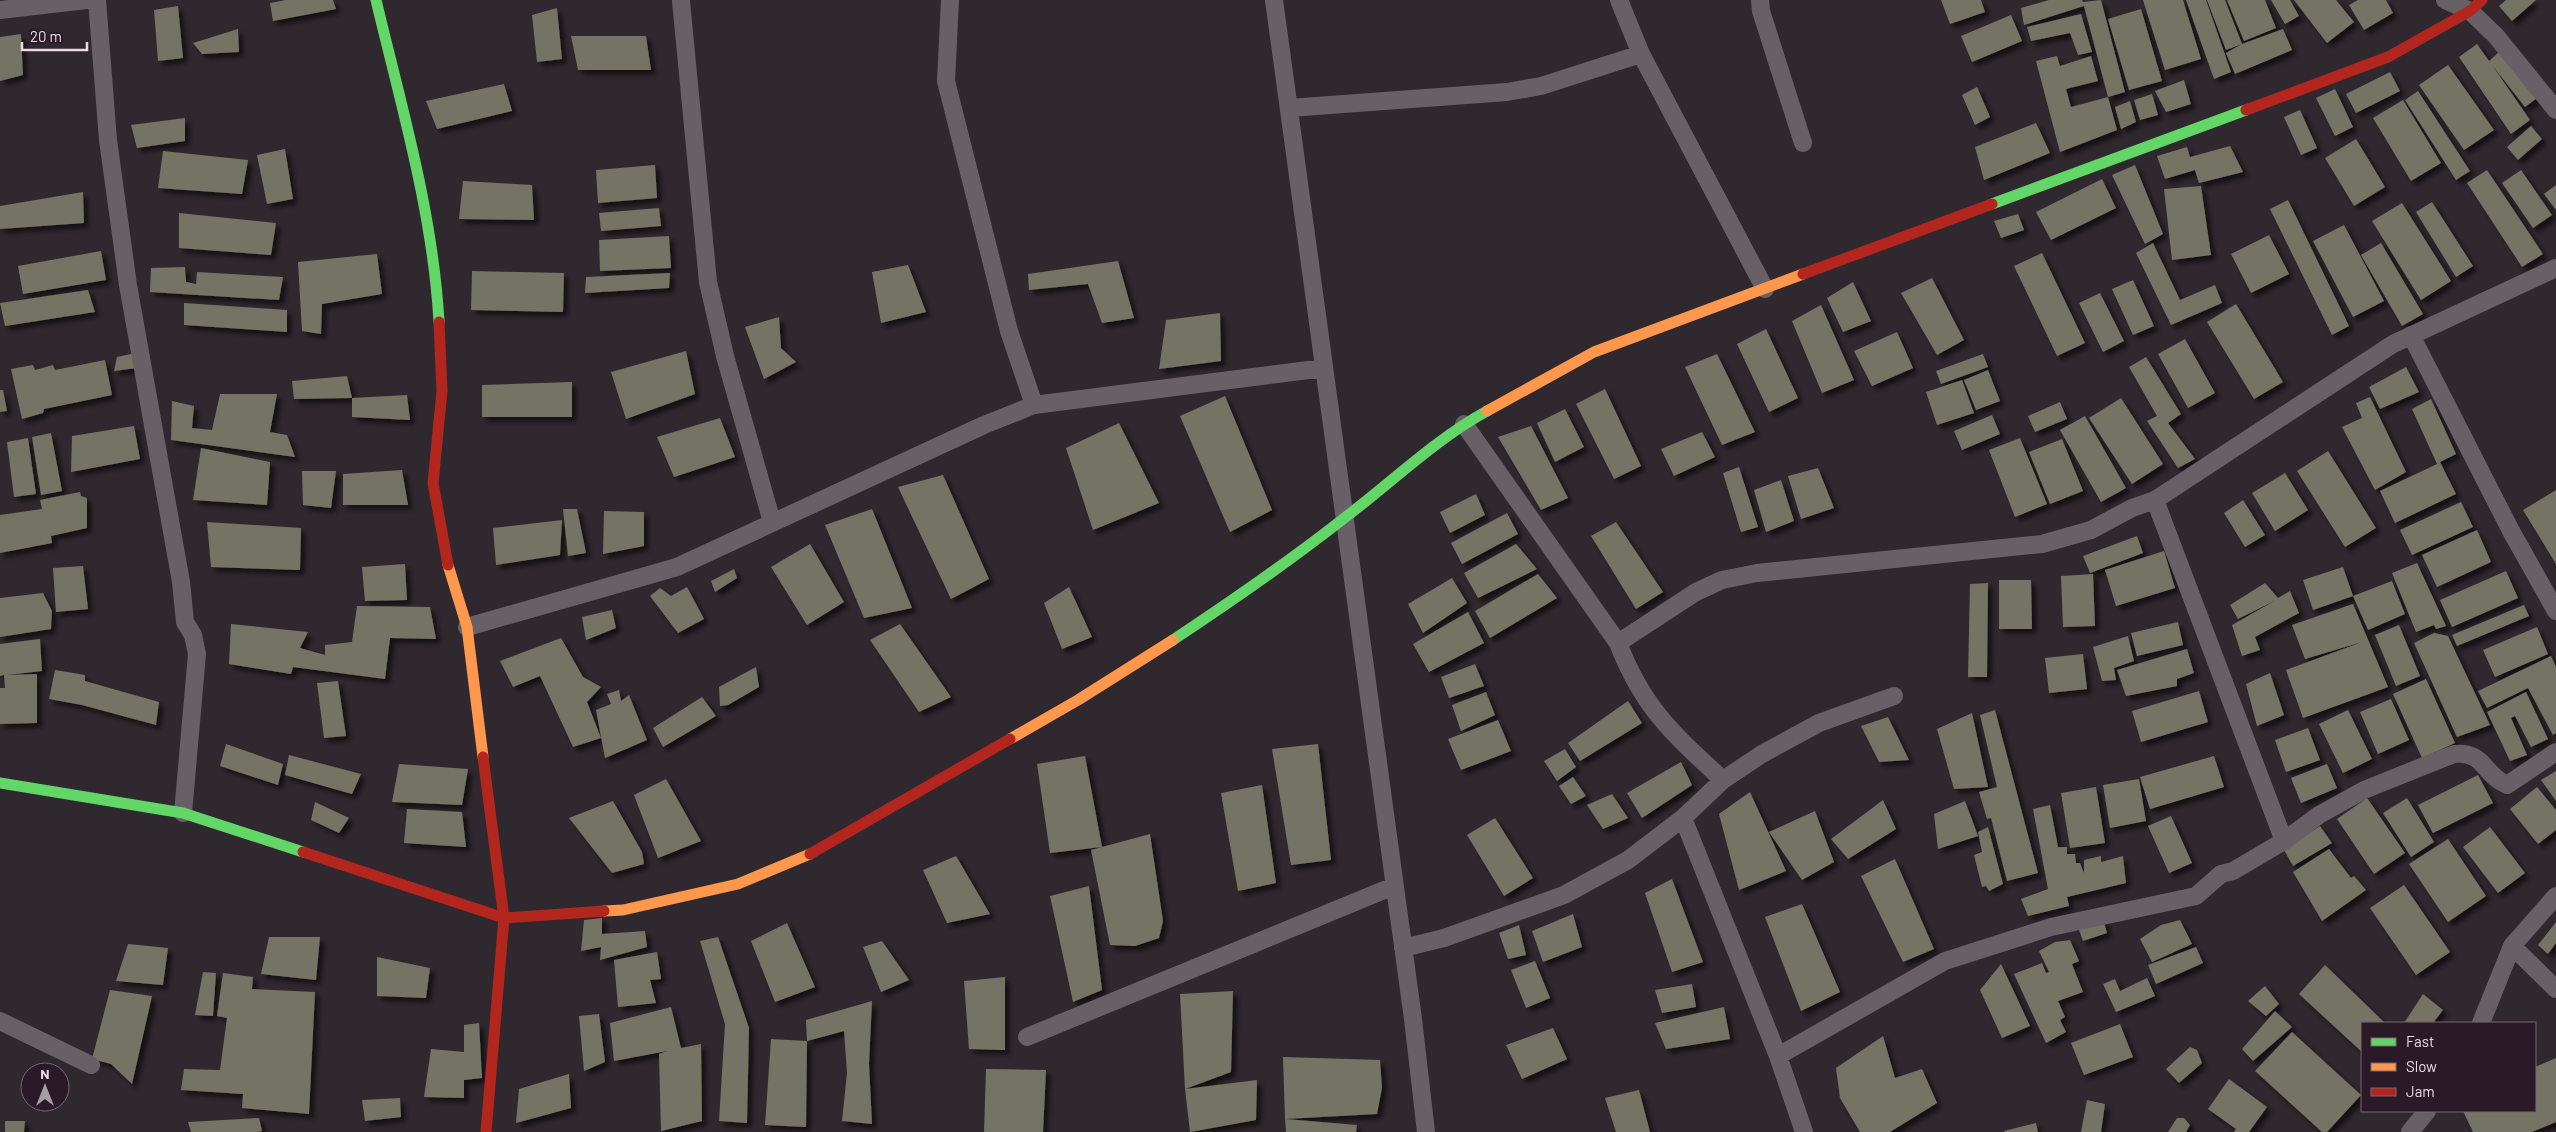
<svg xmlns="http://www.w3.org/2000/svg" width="2556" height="1132" viewBox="0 0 2556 1132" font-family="Barlow,sans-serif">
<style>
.building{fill:#757364;filter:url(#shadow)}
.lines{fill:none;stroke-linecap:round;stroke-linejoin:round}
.street{stroke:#676066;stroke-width:18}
.fast{stroke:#63d668;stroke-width:11}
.slow{stroke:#ff974d;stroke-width:11}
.jam{stroke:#b3261e;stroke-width:11}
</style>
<defs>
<filter id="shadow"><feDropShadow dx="4.5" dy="4.5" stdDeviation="2.5" flood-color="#0009"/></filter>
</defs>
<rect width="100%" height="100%" fill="#30282f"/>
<!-- building -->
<path class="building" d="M286,0h47l3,9 -63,12 -3,-18z
M1941,0h40l4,12 -35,12z
M2049,0h33l1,2 18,-2 24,92 -17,5 -24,-91 -60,19 -3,-17z
M2143,0h40l18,59 -36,11z
M2186,0h20l25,72 -17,7z
M2207,0h18l17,44 -16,6z
M2227,0h38l11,28 -32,13z
M2271,0h19l9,16 -14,8z
M2294,0h42l18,22 -27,21z
M2358,0h28l7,13 -29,17 -15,-25z
M2506,0h30l-24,21 -13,-15z
M178,6l5,52 -25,3 -4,-51z
M557,8l5,51 -25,3 -5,-47z
M2141,9l21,72 -33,9 -21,-71z
M2081,14l11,38 -14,3 -8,-22 -39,8 -4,-14z
M2011,15l11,26 -50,21 -11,-26z
M238,29l1,23 -37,2 -9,-11z
M2283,29l9,21 -57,24 -9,-21 16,-9z
M21,34l2,41 -23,6v-44z
M571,36h75l5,34h-73z
M2477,44l12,17 10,-9 38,46 -12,9 -33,-42 38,55 -19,14 -52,-77z
M2057,56l3,10 31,-10 7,25 -32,8 5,18 37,-10 9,33 -57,22 -24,-91z
M2448,65l46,65 -30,20 -45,-65z
M2390,72l10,19 -44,22 -10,-19z
M2184,80l7,24 -25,8 -11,-21z
M504,84l8,27 -75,18 -11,-28z
M1977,87l13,30 -15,8 -13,-30z
M2335,89l18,38 -18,9 -19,-38z
M2418,91l52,80 -14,9 -51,-80z
M2152,94l6,21 -18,5 -6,-20z
M2403,100l38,63 -30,18 -38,-63z
M2130,101l6,21 -15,7 -6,-22z
M2300,110l17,38 -16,7 -17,-38z
M185,118v23l-48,7 -6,-23z
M2036,123l14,30 -66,27 -9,-33z
M2531,126l11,13 -24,21 -11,-13z
M2356,139l29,48 -31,19 -29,-48z
M2230,146l13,26 -44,11 -4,-13 -30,9 -8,-23 30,-9 3,10z
M285,149l8,50 -26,5 -10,-49z
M163,151l85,9 -6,34 -84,-6z
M655,165l2,33 -59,5 -2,-33z
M2135,165l28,69 -18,10 -33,-69z
M2487,170l56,84 -21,13 -55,-84z
M2521,170l31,45 -19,13 -31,-45z
M2102,179l14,29 -65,32 -15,-28z
M463,181l69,4 2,35 -75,-1z
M2556,185v25l-12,-16z
M2201,186l10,69 -39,5 -8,-71z
M83,192l1,31 -84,6v-23z
M2288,200l61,126 -17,9 -62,-126z
M2432,202l41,64 -17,11 -40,-65z
M2402,203l49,78 -30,19 -49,-79z
M659,208l2,18 -60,5 -2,-18z
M179,213l97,10 -5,32 -92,-7z
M2018,214l6,16 -23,8 -7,-17z
M2344,225l40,76 -31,16 -40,-76z
M2269,235l20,39 -38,19 -20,-39z
M669,236l2,32 -71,3 -1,-31z
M2153,243l27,57 35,-15 7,18 -51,22 -35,-72z
M2381,243l42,71 -21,12 -41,-71z
M101,251l5,29 -83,14 -5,-28z
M2042,253l43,90 -28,13 -43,-90z
M377,254l5,40 -60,10 -1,30 -19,-3 -4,-69z
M1118,261l16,57 -32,5 -14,-39 -59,6 -1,-16z
M908,265l18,47 -45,11 -9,-51z
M185,267l1,15 10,2 1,-12 86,5 -4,23 -129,-8 1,-24z
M472,271l92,2 -1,39 -92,-2z
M670,273l-1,15 -84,5 1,-16z
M1932,278l32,62 -27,15 -36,-62z
M2133,280l21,46 -21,9 -21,-46z
M1853,282l18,39 -28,11 -16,-34z
M88,290l7,22 -90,14 -5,-23z
M2100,293l24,48 -21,11 -24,-49z
M184,303l103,7v22l-103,-7z
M2236,304l47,78 -29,17 -47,-77z
M1821,305l33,75 -32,13 -30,-72z
M1220,313l1,48 -62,8 7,-49z
M779,317l2,31 15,14 -32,17 -19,-52z
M1766,329l32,69 -29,14 -32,-68z
M1897,332l16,36 -41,18 -18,-35z
M2185,339l30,54 -27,15 -30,-54z
M686,351l9,43 -69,25 -15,-47z
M140,352l-3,16 -23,3 3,-14z
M1717,354l38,78 -33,13 -37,-78z
M1983,354l5,13 -47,17 -5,-13z
M2146,357l35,57 -13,9 27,36 -17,9 -31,-47 10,-5 -28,-49z
M105,360l7,35 -68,14 -1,4 -21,6 -11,-50 22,-4 2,5 18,-5 2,5z
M2406,367l13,25 -39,17 -11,-22z
M1988,370l12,31 -24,9 -12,-30z
M347,376l5,22 -58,1 -2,-18z
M1962,380l12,33 -37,12 -11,-33z
M572,382v35h-90v-32z
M1605,389l36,77 -27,13 -38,-75z
M0,390h3l4,21 -7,1z
M220,394h57l-7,38 17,3 8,22 -124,-17 1,-39 22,5 -2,22 20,2z
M407,395l3,25 -58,-3v-19z
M1225,396l47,114 -42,22 -50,-116z
M2370,397l36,75 -31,18 -33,-63 20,-9 -6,-15z
M2121,398l42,66 -31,20 -43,-66z
M2431,399l25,55 -16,8 16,32 -61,29 -15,-32 57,-27 -25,-55z
M2060,402l7,17 -32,13 -7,-16z
M1565,409l19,38 -29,15 -18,-39z
M1992,415l8,19 -38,16 -8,-19z
M2085,416l41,72 -25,14 -41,-72z
M720,418l15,39 -61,20 -17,-40z
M1119,423l40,80 -66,27 -27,-82z
M134,426l6,33 -69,13 1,-36z
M1531,426l37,72 -27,12 -43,-73z
M1702,432l13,25 -41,19 -13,-27z
M51,433l11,58 -21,4 -9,-58z
M28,438l8,56 -22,3 -7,-55z
M2020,438l27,66 -32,13 -26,-67z
M2062,439l21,52 -33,13 -21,-52z
M201,448l69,14 -3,43 -74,-5z
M2328,451l48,77 -31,19 -48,-76z
M1739,467l19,60 -17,5 -18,-59z
M1818,468l16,40 -33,11 -13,-43z
M402,470l6,35h-65v-31z
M302,471h34l-5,37 -28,-3z
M2285,473l23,37 -33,21 -23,-38z
M943,475l46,104 -38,20 -53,-112z
M1781,480l13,41 -28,11 -12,-42z
M2556,490v74l-33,-54z
M80,492l1,4 6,2v30l-36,8 1,7 -52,10v-38l42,-6 -2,-9z
M1476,494l9,21 -35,18 -10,-21z
M2243,500l22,35 -20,12 -21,-34z
M2461,502l12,25 -61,28 -12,-25z
M563,509h14l9,44 -18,3z
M872,509l40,99 -48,10 -39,-93z
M604,511l40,1v34l-41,8z
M1507,513l11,21 -56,30 -11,-21z
M562,520l-2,35 -64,10 -3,-37z
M207,522l94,6 -1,42 -89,-3z
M1616,522l47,70 -27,17 -45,-73z
M2477,530l14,32 -54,25 -15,-32z
M2137,536l6,17 -53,20 -7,-17z
M810,544l34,58 -37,23 -36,-58z
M1516,544l21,25 -59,29 -14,-25z
M2164,551l11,37 -59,18 -11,-36z
M2417,563l29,63 -10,3 -2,-4 -18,7 -24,-59z
M405,564l2,36 -42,1 -3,-34z
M83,566l5,43 -32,3 -3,-44z
M2343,567l10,29 -40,14 -10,-30z
M734,569l3,9 -22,14 -4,-11z
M2506,571l12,27 -66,29 -12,-27z
M1538,574l19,24 -67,40 -15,-27z
M2093,574l2,52 -32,1 -2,-51z
M1452,578l15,25 -44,30 -15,-29z
M1999,580h32l1,49h-33z
M2392,581l13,33 -37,16 -15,-34z
M1988,583l-1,94h-19l2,-93z
M2265,583l13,15 12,-7 9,22 -44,24 5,13 -18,6 -10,-31 44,-25 -38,19 -8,-14z
M687,587l17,32 -26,14 -28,-37 10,-8 11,8z
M1069,587l23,50 -30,12 -18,-46z
M43,593l9,18 -1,18 -51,8v-39z
M2353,604l35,83 -85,31 -17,-48 76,-28 -57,17 -13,-34z
M2524,605l5,11 -72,30 -5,-11z
M357,606l73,1 6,32 -46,-1 -5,41 -92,-12 -2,7 -62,-10 2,-40 77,8 -8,16 25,7v-10l27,-3z
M612,610l4,18 -30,12 -4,-23z
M1468,612l16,31 -55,29 -16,-28z
M2178,622l5,23 -46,11 -6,-23z
M900,624l51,73 -32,15 -49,-72z
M2399,625l21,51 -24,10 -21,-51z
M2537,627l11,27 -53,23 -12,-27z
M2434,633l14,3 42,89 -33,12 -43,-94z
M2128,636l6,25 -20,7 2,12 -14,1 -9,-34z
M561,638l22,39 18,10 -14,15 14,36 -28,9 -33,-71 -27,11 -13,-26z
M40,639l2,32 -35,4 30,-1v49l-37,1v-36h5l-1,-13 -4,1v-32z
M2187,649l7,24 -17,6v7l-51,10 -9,-26z
M2083,654l4,35 -38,4 -4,-35z
M2551,656l5,11v66l-3,2 -25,-47 -41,20 -9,-17z
M1475,664l9,22 -35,12 -8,-21z
M756,667l3,20 -31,18 -8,1 -1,-19z
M55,670l30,5v6l74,21 -3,23 -74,-20 -33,-6z
M2270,673l14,42 -27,11 -11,-42z
M2426,679l29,64 -33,15 -29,-64z
M338,681l8,55 -22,2 -7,-55z
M619,690l2,11 8,-6 18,45 -42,18 -9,-48 15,-6 -4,-10z
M2199,691l9,31 -67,20 -9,-31z
M1486,692l9,23 -34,16 -9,-26z
M2526,692l22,47 -17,8 -16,-31 -4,2 16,37 -17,6 -23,-49z
M702,697l14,19 -53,31 -10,-19z
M2391,699l18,41 -31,14 -18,-42z
M1628,701l14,22 -62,38 -12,-18z
M1995,710l43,163 -31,8 -16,-63 -4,1 -8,-27 18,-5 -17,-72z
M2348,710l24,49 -29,14 -24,-49z
M1972,713l16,74 -34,2 -17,-60z
M1888,717l21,43 -30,2 -18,-36z
M1498,720l13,31 -50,19 -13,-31z
M2308,728l12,32 -34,12 -11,-32z
M226,744l57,20 -5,21 -58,-19z
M1318,744l13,116 -40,5 -19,-116z
M1565,749l11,18 -19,14 -13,-20z
M289,755l72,19 -9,20 -67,-19z
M1085,756l17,91 48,-13 13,87 -4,17 -24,8 -25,-1 -19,-95 11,-3 -52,6 -13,-89z
M2214,756l10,31 -74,22 -10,-32z
M1681,762l11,23 -50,33 -15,-25z
M399,764l69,5 -6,36 -70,-3z
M2327,764l10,24 -36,15 -10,-25z
M2556,771v30l-15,-21z
M2478,775l15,28 -60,30 -15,-28z
M1573,777l13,19 -15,8 -12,-18z
M666,779l35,62 -43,17 -24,-63z
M2139,779l7,42 -36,7 -7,-43z
M1262,785l14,98 -38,8 -17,-98z
M2096,787l9,56 -35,5 -9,-55z
M2537,787l19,23v20l-18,14 -28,-35z
M1750,792l36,79 -47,19 -20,-76z
M1612,794l16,24 -25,11 -16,-24z
M2367,798l38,55 -31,21 -37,-55z
M2407,798l27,44 -23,15 -28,-44z
M1883,800l13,29 -48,30 -17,-20z
M613,801l29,51 2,12 -32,9 -43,-55z
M1965,801l13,35 -40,13 -4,-35z
M315,802l34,16 -10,15 -28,-13z
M2050,805l8,42h9v7h8l1,9h4l4,10v-13l17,-4v6l22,-6 3,27 -59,14 2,9 -41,10 -7,-17 27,-10 -15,-80z
M407,809l55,3 4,35 -62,-4z
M1815,811l19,51 -32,18 -33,-48z
M2171,816l21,47 -23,10 -21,-47z
M1495,818l38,60 -29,18 -37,-61z
M2320,826l12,17 -39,23 -9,-16z
M1988,827l15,57 -14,7 -3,-5 -4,1 -8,-32 8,-3 -4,-20z
M2490,827l35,46 -27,20 -35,-46z
M2448,839l38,57 -38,26 -39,-58z
M2329,849l22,29 3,-2 12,14 -44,31 -29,-49z
M956,856l34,58 -43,9 -24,-53z
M1895,859l39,90 -31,13 -42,-86z
M1672,879l31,83 -31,10 -27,-79z
M2404,885l46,67 -34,23 -46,-67z
M1089,886l13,104 -29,12 -23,-106z
M1802,904l38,88 -39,19 -36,-94z
M1573,914l9,33 -39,15 -11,-31z
M602,918v16l43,-3 2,16 -47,13 1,-13 -20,4 3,-31z
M2103,919l4,14 -24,8 -5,-14z
M2180,920l12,24 -40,18 -12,-23 21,-14z
M2556,922v21l-8,11 -10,-9z
M787,923l28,64 -40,15 -24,-61z
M1519,925l7,30 -18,4 -9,-26z
M269,937h51l-4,43 -55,-6z
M718,937l31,91 -2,95 -28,-2 6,-97 -25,-83z
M2070,940l9,21 -7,3 11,28 -25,9 7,16 -5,3 6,12 -20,11 -32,-69 28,-11 4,10 3,-1 -10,-21 16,-9z
M882,941l27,39 -28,12 -18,-45z
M128,944l40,4 -5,37 -47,-4z
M2196,947l7,16 -47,21 -8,-19z
M657,952l4,27 -11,1 6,23 -38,4 -4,-47z
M377,957l53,11 -4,30 -49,-2z
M1535,961l15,37 -24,10 -15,-38z
M2001,964l29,62 -28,12 -22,-48z
M2325,965l60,58h-23v29l-63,-58z
M203,972l13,1 -3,43 -18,-1z
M223,973l30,4 -1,12 63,3 -6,122 -67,-6 1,-14 -62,-4 3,-21 36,1 7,-52 -10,-2z
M1005,977v73l-36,-1 -5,-68z
M2147,978l8,18 -39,16 -13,-28 12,-5 5,12z
M1692,984l4,23 -34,6 -7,-23z
M2265,986l14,18 -13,12 -18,-15z
M110,990l42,6 -20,88 -21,-20 -19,-5z
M1233,991l-2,81 -46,17 72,-9 -1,40 -66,12 -5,-43 -5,-95z
M2423,994l20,16 -10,13h-29z
M872,1001l-3,63 3,60 -30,-3 5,-48 -3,-42 -37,10 -1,86 -41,-2 6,-86 36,2 -1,-21z
M671,1007l10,41 20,-4 1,77 -41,10 -2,-77 8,-3 -53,10 -4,-38z
M1724,1007l6,32 -64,10 -11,-26z
M2275,1011l17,16 -39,34 -11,-12z
M599,1014l6,48 -21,9 -5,-55z
M479,1023l3,55 -18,2v18l-40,-1 7,-48 33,3v-27z
M2120,1024l13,33 -49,18 -13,-32z
M1553,1028l14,31 -45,20 -16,-34z
M2292,1032l69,63 -34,37h-5l-67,-61z
M1883,1036l12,42 27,-9 15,34 -47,29h-30l-20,-34 -4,-30z
M2190,1047l7,3 5,13 -23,20 -13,-14z
M1283,1057l97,3 2,28 -5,26 -92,5 72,6 -1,7h-70l-1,-13z
M2556,1058v64l-24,10h-59l-10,-21h72v-44z
M986,1069l60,1 -3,62h-59z
M569,1074l2,34 -55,15 3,-34z
M2229,1079l38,28 -18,25h-15l2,-3 -28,-20z
M1639,1090l11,42h-34l-11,-34z
M400,1098l1,19 -36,4 -3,-21z
M2087,1100l18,4 -4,28h-20z
M259,1118l3,13 -5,1h-66l-3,-10z
M2177,1118h7l6,7 -4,7h-18z
M5,1121h20l-1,11h-19z
M2036,1123l2,9h-33l-1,-1z"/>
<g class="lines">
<!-- street -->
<path class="street" d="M97,0l11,140 20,145 53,297 4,40 8,13 4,19 -14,159
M950,0l-4,81 63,250 25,74
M1274,0l139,1019 13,113
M1619,0l22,54 124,235
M1760,0l1,11 42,132
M2445,0l25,11 26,25 60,74
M681,1l27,281 17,74 47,166
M0,10l86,-10
M1289,108l218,-16 34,-6 100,-32
M2411,335l100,196 45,80
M1464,424l154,219c25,65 55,91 105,137
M2155,500l129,341
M467,627l210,-60 307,-142 50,-20 290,-37
M1618,643l78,-51 26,-12 35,-7 285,-29 49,-14 41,-22 23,-8 238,-156 163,-76
M1683,818l95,238 26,76
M2512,946l44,43
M1403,948l41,-10 120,-43 64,-35 55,-42 40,-38 39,-26 57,-31 75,-27
M0,1021l91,44
M2481,1023l31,-77 44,-50
M1027,1037l367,-151
M1778,1056l167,-95 106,-34 145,-31 25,-22 12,-3 51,-30 35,-26 45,-25 90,-36c31,-3 29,21 53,31l49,-33
M2410,1132l17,-21"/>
<!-- fast -->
<path class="fast" d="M376,0c25,105 57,213 63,322
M1992,204l254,-94
M1173,640c59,-39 118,-80 174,-124 46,-35 89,-77 140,-105
M0,783l183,30 120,39"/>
<!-- slow -->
<path class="slow" d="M1487,411l107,-59 209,-78
M448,565l19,62 16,130
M1010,739l68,-39 95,-60
M604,911l19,-1 115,-26 72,-30"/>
<!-- jam -->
<path class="jam" d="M2246,110l142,-53 82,-46 12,-11
M1803,274l189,-70
M439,322l3,69 -9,92 15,82
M483,757l21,161 -18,214
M303,852l201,66 100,-7
M810,854l200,-115"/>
</g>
<!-- legend -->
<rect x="2361" y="1022" width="175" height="90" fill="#2a1a28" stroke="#766874"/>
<rect x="2371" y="1038" width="25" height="8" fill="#63d668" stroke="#766874"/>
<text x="2406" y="1047" font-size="15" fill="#e7dce5">Fast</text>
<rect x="2371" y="1063" width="25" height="8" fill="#ff974d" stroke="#766874"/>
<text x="2406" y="1072" font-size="15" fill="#e7dce5">Slow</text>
<rect x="2371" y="1088" width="25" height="8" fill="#b3261e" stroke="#766874"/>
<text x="2406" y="1097" font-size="15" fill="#e7dce5">Jam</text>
<!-- north arrow -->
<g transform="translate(45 1087)"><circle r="24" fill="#2a1a28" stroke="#766874"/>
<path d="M0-4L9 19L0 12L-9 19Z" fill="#a79da5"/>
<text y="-8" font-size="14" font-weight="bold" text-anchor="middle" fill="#e7dce5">N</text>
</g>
<!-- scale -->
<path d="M22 42v8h65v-8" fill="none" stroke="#e7dce5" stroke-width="2.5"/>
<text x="30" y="42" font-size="15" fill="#e7dce5" stroke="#2a1a28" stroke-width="4" paint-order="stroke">20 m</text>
</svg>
